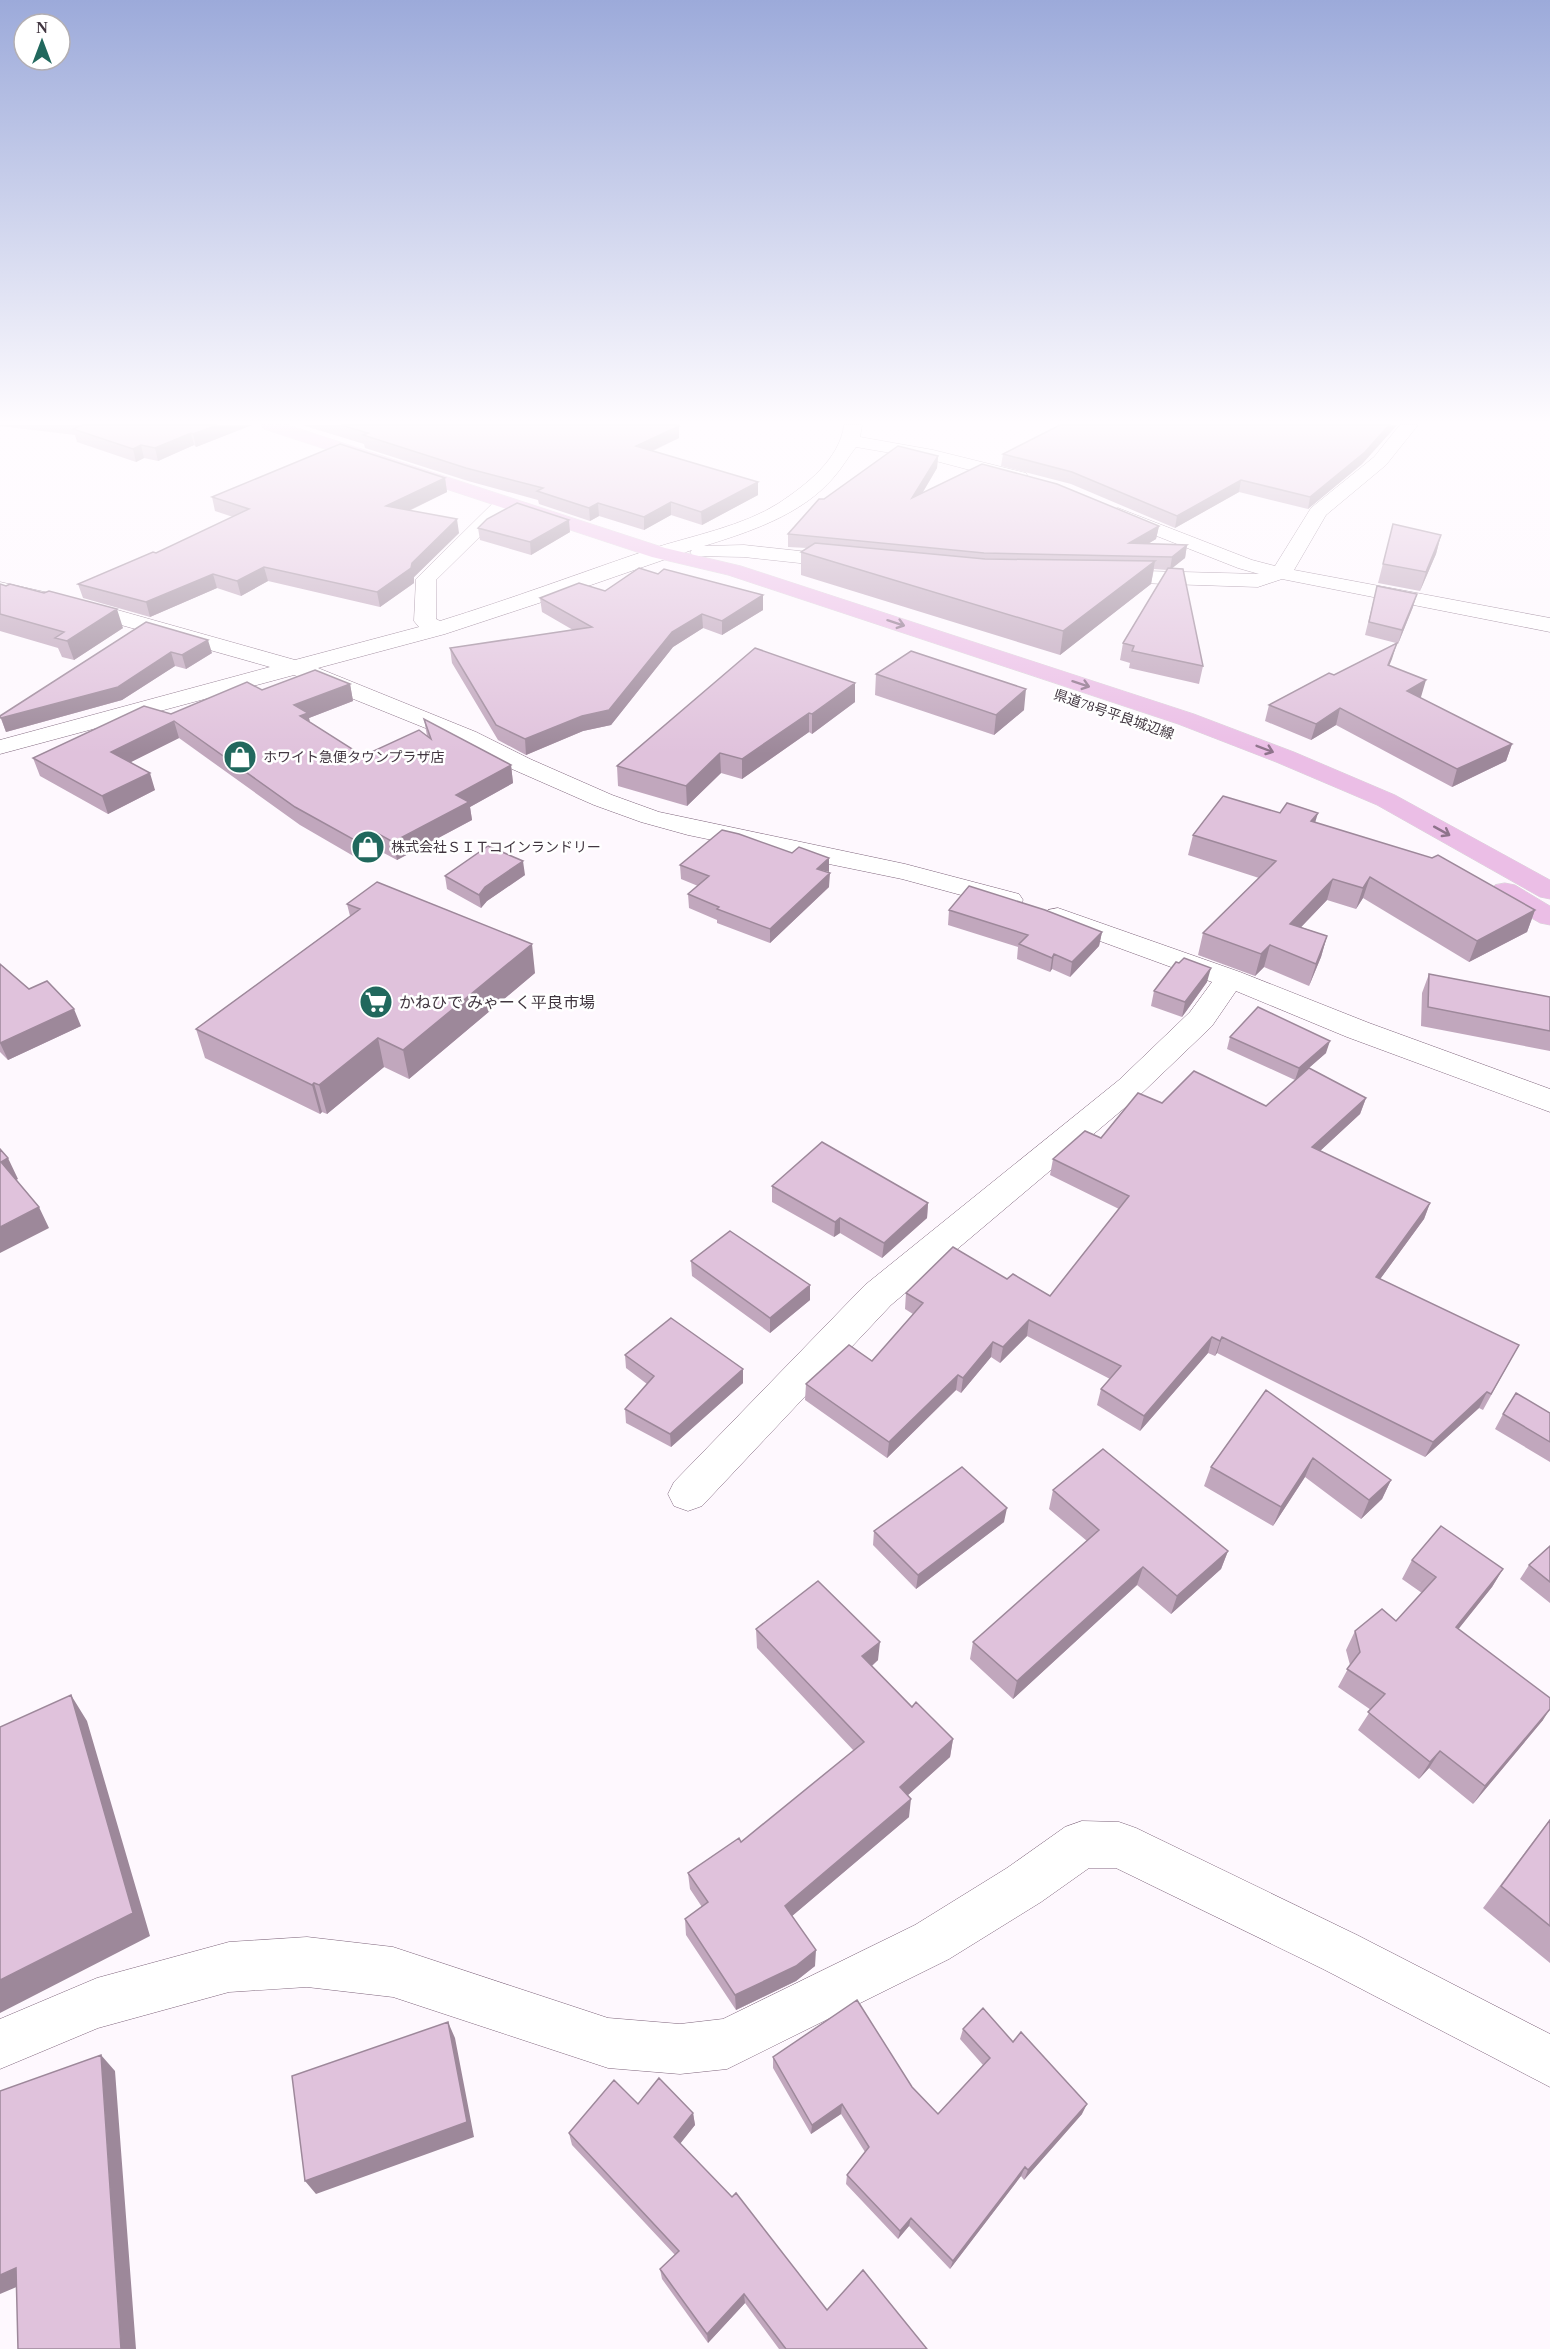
<svg xmlns="http://www.w3.org/2000/svg" width="1550" height="2349" viewBox="0 0 1550 2349" font-family="'Times New Roman','Noto Sans JP',serif">
<style>
.lines{fill:none;stroke-linecap:round;stroke-linejoin:round}
.minor-casing{stroke:#7f657c;stroke-width:1}
.major-casing{stroke:#d9d7d9;stroke-width:1}
.minor{fill:#fff;fill-rule:evenodd}
.major{fill:#ebbee6;fill-rule:evenodd}
.wall{fill:#c1a7bd}
.shaded-wall{fill:#9d889a}
.building{fill:#e0c2dc;stroke:#9d889a;stroke-width:1.5}
.oneway{stroke:#8e738b}
.labels{text-anchor:middle;stroke-width:5;stroke-linejoin:round;paint-order:stroke}
.far-street-label{font-size:14px;fill:#413640;stroke:#fff}
.far-poi-label{font-size:14px;fill:#413640;stroke:#fff;text-anchor:start}
.poi-label{font-size:16px;fill:#413640;stroke:#fff;text-anchor:start}
</style>
<rect width="100%" height="100%" fill="#fef8fe"/>
<g class="lines">
<!-- minor casing -->
<g class="minor-casing">
<path id="minor" d="M844,425h18l-2,12 73,13 93,23 2,4 -2,4 -7,2 -87,-23 -76,-13c-8,10 -14,21 -22,30 -32,38 -85,55 -130,69l40,-1 102,11 7,2 3,4 -3,4 -7,2 -102,-11 -51,-1 -3,-4 2,-2 -153,53 -94,31 -127,34 158,64 54,27 82,36 47,17 246,52 114,30 4,6 -4,6 -10,2 -107,-29 -214,-44 -47,-13 -47,-17 -82,-36 -52,-27 -166,-67 -294,79v-14l270,-73 -195,-55 -75,-18v-12l89,20 206,58 124,-33 -5,-6 2,-42 81,-80h14l3,4 -78,77v39l4,2c71,-22 140,-48 211,-72 40,-13 93,-23 128,-46 27,-18 61,-44 65,-78z
M1400,425h18l-32,40 -60,50 -32,55 256,48v14l-268,-53 -24,8 -151,-5 -7,-2 -3,-4 3,-4 7,-2 152,4 -21,-6 -127,-50 -3,-4 3,-4 7,-2 134,52 23,6 36,-58 63,-51z
M1058,908l182,64 129,51 181,66v23l-203,-75 -111,-46 -24,35 -71,68 -250,211 -189,201 -14,5 -14,-5 -6,-12 6,-12 191,-197 254,-205 71,-68 22,-30 -164,-60 -4,-6 4,-6z
M1082,1821l37,1 17,6 221,107 193,99v53l-227,-118 -207,-101h-27l-48,34 -92,57 -222,110 -47,5 -72,-6 -215,-71 -86,-10 -78,5 -131,36 -98,41v-50l97,-41 132,-36 78,-5 86,10 215,71 72,6 43,-5 192,-94 92,-57 58,-41z"/>
</g>
<!-- major casing -->
<g class="major-casing">
<path id="major" d="M261,425h27l377,123 76,18 453,148 100,38 101,43 155,85v19l-10,-2 -163,-92 -101,-43 -98,-38 -450,-149 -76,-18 -388,-128z
M1505,883l10,2 35,21v19l-10,-2 -45,-26 -4,-6 4,-6z"/>
</g>
<!-- minor -->
<use href="#minor" class="minor"/>
<!-- major -->
<use href="#major" class="major"/>
</g>
<!-- wall -->
<path class="wall" d="M0,425h252l-56,22 -2,-2 -36,16 -14,-3 -8,4 -59,-20 -2,-7 -75,-9z
M302,425h375l2,1v12l-26,13 105,44 -56,30 -31,-10 -27,15 -45,-14 -9,5 -51,-17 -1,-4 -70,-19 -103,-33 -1,-4z
M1060,425h337l-35,39 -54,45 -69,-17 -64,36 -104,-44 -70,-18 2,-12z
M938,456l-1,12 -15,26 237,32 -3,13 -8,5 39,1 -2,13 -14,10 32,98 -4,18 -70,-16 1,-5 -10,-3 3,-17 44,-73 -13,-1 -3,15 -91,71 -259,-80v-23l6,-4 -19,-1v-13l36,-35z
M445,478l2,14 -38,19 50,22 -45,44v6l-34,24 -112,-26 -27,15 -24,-8 -67,29 -67,-19 -5,-14 78,-31 77,-36 -18,-6 -3,-14z
M1393,524l48,11 -5,19 -16,37 -42,-8z
M478,528l92,4 -39,23 -51,-15z
M658,574l105,21v15l-41,25 -19,-7 -30,19 -62,78 -28,6 -57,24 -28,-15 -46,-77 -2,-15 123,-18 -31,-18 -2,-14 65,-7z
M0,584l123,44 -49,32 -12,-3 -4,-9 -58,-17z
M1377,586l36,21 -15,37 -2,-1 -7,22 32,32 -1,1 92,46 -6,17 -54,26 -116,-62 -25,15 -46,-19 4,-16 65,-30 62,-32 -31,-8z
M146,622l66,31 -26,16 -11,-3 -53,34 -116,32 -6,-16z
M876,674l148,36 -30,25 -119,-40z
M855,683v19l-43,32 -3,-2 -67,47 -21,-6 -34,33 -69,-20 -1,-20z
M350,684l3,17 -44,17 1,4 53,34 64,-20 -3,-17 87,46 2,18 -43,24 2,13 -75,40 -17,-9 -18,10 -62,-36 -121,-87 -48,24 24,28 -47,24 -68,-38 -7,-18 138,-44 91,-24z
M1280,813l35,9 220,88 -8,22 -58,30 -106,-64 -7,11 -29,-9 -26,27 26,9 -6,21 -12,29 -45,-19 -9,9 -57,-21 5,-22 56,-55 -71,-23 5,-20z
M680,865l148,8 1,14 -59,56 -53,-20v-3l-28,-12 -1,-14 10,-8 -17,-7z
M525,875l-38,26 -6,7 -34,-19 -2,-13z
M347,904l188,69 -126,106 -25,-12 -57,47 -5,-2 -2,2 -115,-56 -9,-29 154,-113z
M949,910l153,22 -3,14 -29,31 -18,-8 -2,3 -33,-13 1,-12 -70,-22z
M0,964l29,25 52,37 -73,34 -8,-8z
M1429,974l121,23v54l-129,-25 1,-33z
M1207,982l-25,35 -31,-11 3,-15z
M1230,1037l96,16 -31,27 -68,-31z
M1366,1098l-6,16 -40,37 110,52 -6,16 -44,60 139,66 -36,65 -4,-2 -54,49 -208,-104 -2,3 -7,-3 -68,78 -43,-26 4,-16 9,-10 -83,-43 -27,27 -9,-6 -30,36 -5,-3 -69,68 -82,-58 1,-16 66,-23 41,-47 -8,-5 1,-16 101,-14 43,17 69,-87 -69,-34 3,-16 48,-21 61,-35 104,3z
M772,1186l156,17 -1,15 -45,40 -42,-25 -6,4 -62,-35z
M691,1261l119,39 -40,33 -78,-57z
M625,1355l118,28 -72,64 -45,-24 -1,-14 22,-25 -21,-16z
M1266,1390l125,90 -9,19 -21,20 -56,-42 -32,49 -69,-40 7,-19z
M1550,1413v49l-55,-33 8,-15z
M1053,1490l175,61 -7,18 -50,45 -34,-29 -124,114 -43,-40 3,-17 114,-101 -38,-32z
M1004,1522l-88,67 -43,-44 1,-14z
M1550,1546v57l-30,-24 9,-14z
M1412,1560l91,9 -11,18 -34,42 85,91 -70,84 -44,-36 -10,11 -61,-49 13,-20 -33,-23 12,-22 -4,-15 9,-19 41,-10 26,-28 -20,-14z
M756,1629l122,31 -6,6 40,41 41,32 -3,18 -43,39 2,21 -117,99 23,50 -19,15 -60,29 -50,-75 -1,-16 17,-12 -12,-18 -2,-16 53,-31 113,-91 -97,-103z
M1550,1819v144l-67,-55z
M963,2029l50,13 69,72 -58,66 -3,-4 -71,93 -41,-43 -11,13 -52,-55 1,-9 18,-23 -24,-38 -30,20 -38,-66v-11l139,30 26,27 45,-49 -23,-26z
M638,2104l55,9 2,12 -15,18 147,167 100,39h-148l-34,-46 -37,40 -46,-64 -2,-10 15,-14 -103,-110 -3,-12z"/>
<!-- shaded-wall -->
<path class="shaded-wall" d="M217,425h35l-56,22 -3,-13z
M1389,425h8l-35,39 -54,45 2,-12z
M679,426v12l-43,20v-12z
M191,433l3,12 -36,16 -3,-13z
M141,445l3,13 -8,4 -3,-13z
M938,456l-1,12 -25,42v-12z
M445,478l2,14 -58,28 -3,-14z
M1241,480l-2,12 -64,36 2,-12z
M758,482v13l-56,30 -1,-13z
M671,502v13l-27,15v-13z
M598,503l1,13 -9,5 -1,-13z
M457,519l2,14 -45,44v6l-34,24 -3,-15 35,-29z
M569,520l1,12 -39,23 -1,-13z
M1159,526l-3,13 -29,17 2,-13z
M1441,535l-5,19 -16,37 6,-19z
M1187,545l-2,13 -15,12 2,-13z
M1155,561l-4,23 -91,71 3,-24z
M264,567l4,14 -27,15 -4,-15z
M213,574l4,14 -67,29 -4,-15z
M1417,594l-4,13 -15,37 4,-14z
M763,595v15l-41,25v-14z
M117,609l6,19 -49,32 -7,-19z
M702,614l1,14 -30,19 -62,78 -28,6 -57,24 -1,-16 147,-107z
M208,640l4,13 -26,16 -4,-14z
M1397,643l-5,16 -9,22 5,-16z
M171,652l4,14 -53,34 -116,32 -5,-14z
M1426,680l-5,17 -20,11 6,-17z
M855,683v19l-43,32v-20z
M350,684l3,17 -44,17 2,12 -7,4 -10,-29z
M1026,689l-2,21 -30,25 2,-20z
M1340,708l-4,17 -25,15 5,-16z
M809,713v19l-67,47v-20z
M174,721l5,17 -62,31 -6,-17z
M1512,744l-6,17 -54,26 5,-18z
M720,753l1,20 -34,33 -1,-20z
M511,765l2,18 -43,24 2,13 -75,40 -4,-18 63,-47z
M150,773l5,17 -47,24 -6,-18z
M1318,813l-6,20 -1,-12z
M377,833l3,18 -18,10 -4,-19z
M829,858v14l-12,-3z
M523,861l2,14 -38,26 -6,7 -2,-13 6,-8z
M830,873l-1,14 -59,56v-14z
M1370,877l-7,21 -7,11 7,-21z
M1333,879l-6,21 -43,45 6,-21z
M1535,910l-8,22 -58,30 8,-21z
M1102,932l-3,14 -29,31 2,-15z
M1327,936l-6,21 -12,29 7,-22z
M532,944l3,29 -126,106 -6,-29z
M1270,945l-6,22 -9,9 6,-22z
M1054,954l-2,15 -2,3 2,-14z
M1211,968l-4,14 -25,35 3,-15z
M74,1009l7,17 -73,34 -8,-17z
M378,1038l6,29 -57,47 -8,-29z
M1330,1041l-4,12 -31,27 4,-12z
M314,1083l8,29 -2,2 -8,-29z
M1366,1098l-6,16 -53,49 5,-16z
M8,1158l10,21 -7,4 -10,-21z
M928,1203l-1,15 -45,40 2,-15z
M1430,1203l-6,16 -54,74 6,-16z
M39,1207l10,21 -49,25v-26z
M840,1218v15l-6,4 1,-15z
M810,1285v15l-40,33v-15z
M1029,1320l-2,16 -27,27 3,-16z
M1212,1337l-4,16 -68,78 4,-15z
M1222,1337l-5,16 -2,3 5,-15z
M993,1342l-2,15 -30,36 2,-15z
M743,1369v14l-72,64 -1,-13z
M958,1375l-2,15 -69,68 2,-16z
M1487,1392l-8,16 -54,49 8,-15z
M1313,1458l-8,19 -32,49 8,-19z
M1391,1480l-9,19 -21,20 8,-19z
M1007,1508l-3,14 -88,67 2,-14z
M1228,1551l-7,18 -50,45 6,-18z
M1143,1567l-6,18 -124,114 4,-18z
M1503,1569l-11,18 -47,59 11,-19z
M880,1642l-2,18 -17,15 1,-19z
M71,1695l16,26 63,215 -150,77v-33z
M1550,1709l-7,11 -70,84 12,-18z
M953,1739l-3,18 -52,47 2,-17z
M1440,1751l-11,17 -10,11 11,-17z
M911,1799l-2,18 -124,105v-16z
M816,1950l-1,16 -19,15 -60,29 -1,-15z
M448,2022l7,16 19,99 -158,57 -11,-13z
M101,2055l14,16 21,278h-15z
M842,2104l-1,10 -30,20 1,-9z
M1087,2104l-5,10 -58,66 4,-10z
M693,2113l2,12 -19,24 -2,-12z
M1025,2167l-4,9 -71,93 3,-8z
M911,2218l-2,8 -11,13 2,-8z
M16,2268l17,12 -33,14v-19z
M744,2294l1,9 -37,40 -1,-9z"/>
<!-- building -->
<path class="building" d="M82,425h135l-24,9 -2,-1 -36,15 -14,-3 -8,4 -60,-20z
M341,425h336l2,1 -43,20 122,36 -57,30 -30,-10 -27,15 -46,-14 -9,5 -52,-17 6,-3 -77,-20 -103,-33 5,-2z
M1060,425h329l-24,27 -55,45 -69,-17 -64,36 -105,-44 -69,-18z
M340,444l105,34 -59,28 71,13 -45,44 -1,5 -34,24 -113,-25 -27,14 -24,-7 -67,28 -68,-18 75,-32 3,1 93,-44 -37,-12z
M898,446l40,10 -26,42 70,-34 75,20 102,42 -30,17 58,2 -15,12 -188,-4 -196,-19 31,-35h5z
M517,503l52,17 -39,22 -52,-14 9,-9z
M1393,524l48,11 -15,37 -43,-8z
M815,543l170,16 170,2 -92,70 -262,-79z
M639,568l19,6 6,-5 99,26 -41,26 -20,-7 -30,18 -63,78 -27,6 -57,23 -29,-14 -46,-77 142,-21 -52,-29 39,-15 26,8z
M1168,568l15,1 20,97 -71,-15 2,-5 -11,-3z
M0,584l6,2 4,-2 34,9 5,-2 68,18 -50,32 -12,-3 9,-6 -64,-18z
M1377,586l40,8 -15,36 -33,-8z
M146,622l62,18 -26,15 -11,-3 -53,35 -117,31 -1,-2z
M1397,643l-9,22 38,15 -19,11 105,53 -55,25 -117,-61 -24,16 -47,-19 60,-32 5,2z
M755,648l100,35 -43,31 -3,-1 -67,46 -22,-6 -34,33 -69,-20z
M911,651l115,38 -30,26 -120,-41z
M315,670l35,14 -56,21 14,8 -8,3 63,40 56,-26 12,9 -7,-20 87,46 -55,30 13,7 -76,40 -16,-9 -19,9 -63,-35 -121,-86 -63,31 39,21 -48,23 -69,-38 111,-52 27,8 76,-32 15,8z
M1223,796l57,17 7,-10 31,10 -7,8 121,37 6,-3 97,55 -58,31 -107,-64 -7,11 -30,-9 -43,45 37,12 -11,28 -46,-19 -9,9 -58,-21 73,-72 -83,-26z
M722,830l17,4 53,19 7,-6 30,11 -12,11 13,4 -60,56 -53,-20 2,-2 -31,-13 21,-18 -29,-11z
M488,846l35,15 -38,26 -6,8 -34,-19z
M377,882l155,62 -129,106 -25,-12 -59,47 -5,-2 -2,2 -116,-56 164,-120 -13,-5z
M969,886l76,24 57,22 -30,30 -18,-8 -2,4 -33,-14 9,-9 -79,-25z
M1184,958l27,10 -26,34 -31,-11 22,-29 3,1z
M0,964l29,25 18,-8 27,28 -74,34z
M1429,974l121,23v34l-122,-24z
M1258,1007l72,34 -31,27 -69,-31z
M1309,1068l57,30 -54,49 118,56 -54,74 143,68 -28,49 -4,-2 -54,50 -211,-105 -2,4 -8,-4 -68,79 -43,-27 20,-23 -92,-46 -26,27 -10,-5 -30,36 -5,-3 -69,67 -83,-58 43,-39 23,16 51,-58 -17,-10 47,-46 54,32 6,-5 37,22 79,-100 -76,-37 32,-28 16,7 37,-45 24,10 32,-32 72,35z
M822,1142l106,61 -44,40 -44,-25 -5,4 -63,-36z
M0,1149l8,9 -7,4 38,45 -39,20z
M730,1231l80,54 -40,33 -79,-57z
M671,1318l72,51 -73,65 -45,-25 29,-33 -29,-21z
M1266,1390l125,90 -22,20 -56,-42 -32,49 -70,-40z
M1516,1393l34,20v29l-47,-28z
M1103,1449l125,102 -51,45 -34,-29 -126,114 -44,-39 126,-112 -46,-40z
M962,1467l45,41 -89,67 -44,-44z
M1441,1526l62,43 -47,58 94,71v11l-65,77 -45,-35 -10,11 -62,-50 17,-18 -38,-25 13,-17 -5,-21 27,-22 14,12 40,-44 -24,-17z
M1550,1546v36l-21,-17z
M818,1581l62,61 -18,14 50,51 4,-5 37,37 -53,48 11,12 -126,107 31,44 -20,16 -61,29 -50,-76 23,-17 -20,-29 51,-35 2,4 123,-100 -108,-113z
M71,1695l62,218 -133,67v-253z
M1550,1820v106l-49,-40z
M857,2000l55,87 26,27 52,-56 -27,-29 20,-21 30,34 8,-10 66,72 -59,66 -3,-3 -72,94 -42,-43 -11,13 -53,-56 22,-28 -27,-43 -30,21 -39,-68z
M448,2022l19,100 -162,59 -13,-105z
M101,2055l20,294h-103l-2,-81 -16,7v-184z
M659,2078l34,35 -19,24 58,60 4,-4 91,117 36,-40 64,79h-141l-42,-55 -37,40 -47,-65 19,-18 -110,-118 45,-53 24,24z"/>
<!-- one-way arrows -->
<defs><path id="oneway-shaft" d="M-6 0H5M1.5-3L5.5 0L1.5 3" fill="none" stroke-width="1.6" stroke-linecap="round" stroke-linejoin="round" transform="scale(1.5)"/></defs>
<g class="oneway">
<use href="#oneway-shaft" transform="translate(896 623) rotate(18)"/>
<use href="#oneway-shaft" transform="translate(1081 684) rotate(18)"/>
<use href="#oneway-shaft" transform="translate(1265 749) rotate(21)"/>
<use href="#oneway-shaft" transform="translate(1442 831) rotate(29)"/>
</g>
<!-- sky -->
<linearGradient id="sky" x2="0" y2="1"><stop stop-color="#9caada"/><stop offset="0.56" stop-color="#fffcff"/><stop offset="1" stop-color="#fffcff" stop-opacity="0"/></linearGradient>
<rect width="1550" height="754" fill="url(#sky)"/>
<!-- icons -->
<defs>
<g id="shop-disc" transform="scale(1.725)"><circle r="9.5" fill="#21685d" stroke="#fff"/><path d="M-5-2.5h2.3a2.7 3.5 0 0 1 5.4 0H5L5.5 6h-11ZM-1.5-2.5h3a1.5 2.3 0 0 0-3 0Z" fill="#fff"/></g>
<g id="supermarket-disc" transform="scale(1.725)"><circle r="9.5" fill="#21685d" stroke="#fff"/><path d="M-6-5.5h2.5l.6 2H6L4.5 2H-2.5L-4.4-4H-6ZM-1.5 3.2a1.3 1.3 0 1 0 .1 0ZM3 3.2a1.3 1.3 0 1 0 .1 0Z" fill="#fff"/></g>
</defs>
<g fill-rule="evenodd">
<use href="#shop-disc" x="240" y="757"/>
<use href="#shop-disc" x="368" y="847"/>
<use href="#supermarket-disc" x="376" y="1002"/>
</g>
<g class="labels">
<!-- far-street labels -->
<g class="far-street-label">
<text transform="translate(1114 714) rotate(19)" y="5">県道78号平良城辺線</text>
</g>
<!-- far-poi labels -->
<g class="far-poi-label">
<text x="263" y="762">ホワイト急便タウンプラザ店</text>
<text x="391" y="852">株式会社ＳＩＴコインランドリー</text>
</g>
<!-- poi labels -->
<g class="poi-label">
<text x="399" y="1008">かねひで みゃーく平良市場</text>
</g>
</g>
<!-- north arrow -->
<g transform="translate(42 42)"><circle r="28" fill="#ffffff" stroke="#b3afb3" stroke-width="1.5"/>
<path d="M0-4.5L10 22L0 15L-10 22Z" fill="#21685d"/>
<text y="-9" font-size="16" font-weight="bold" text-anchor="middle" fill="#413640">N</text>
</g>
</svg>
